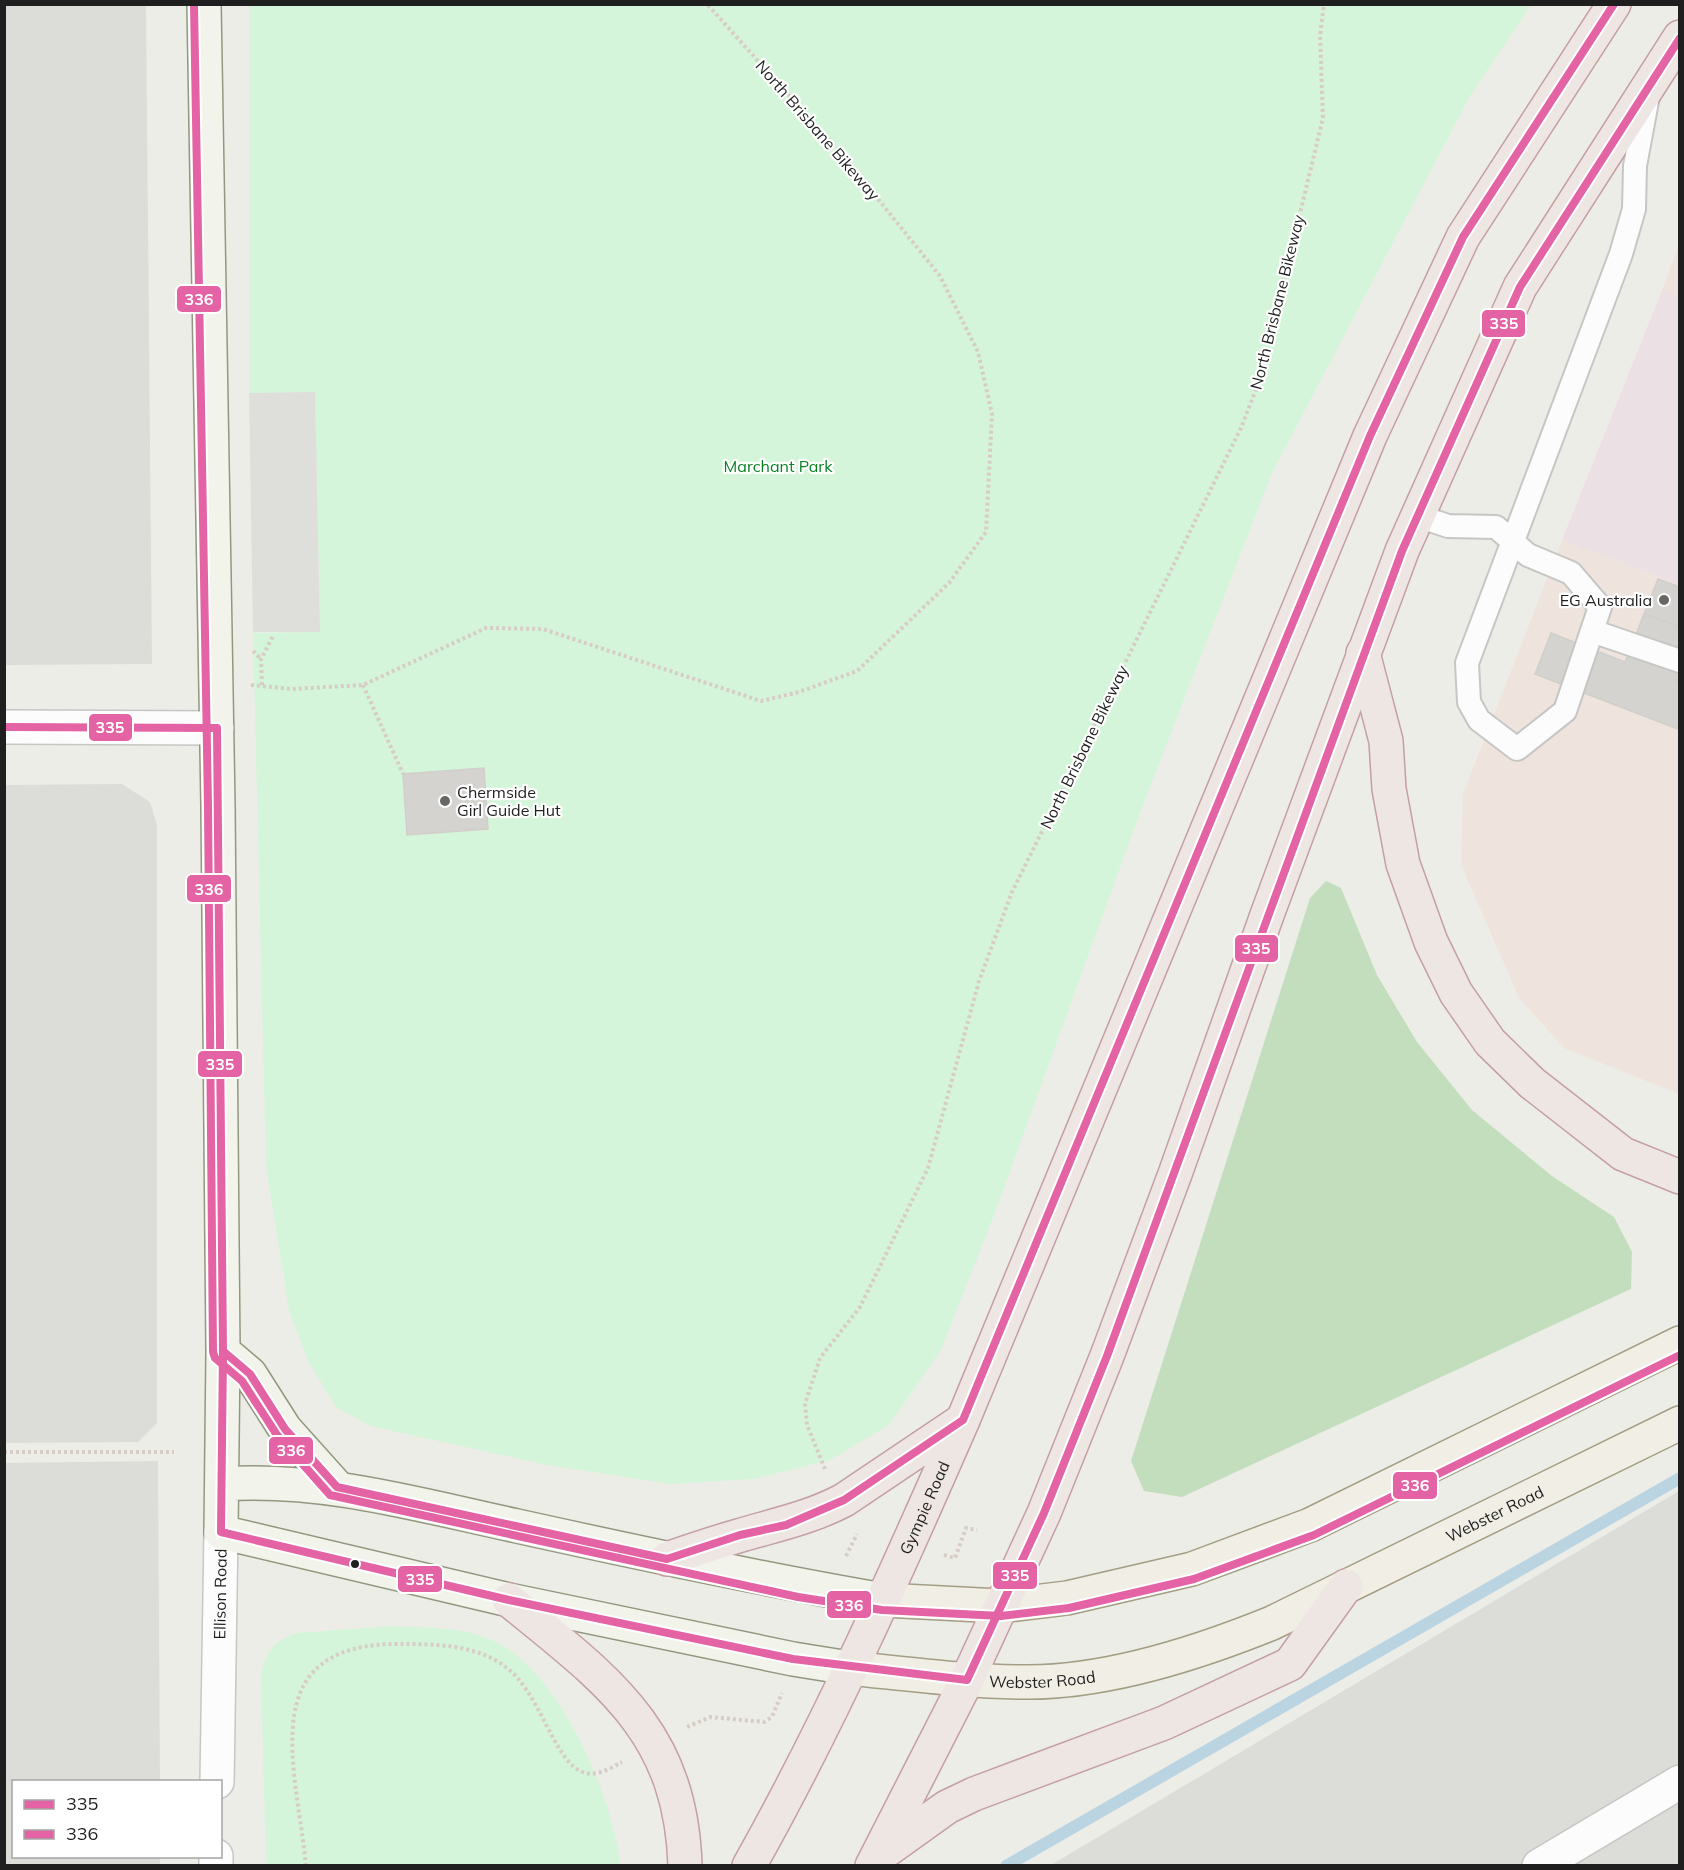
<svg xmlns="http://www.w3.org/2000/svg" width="1684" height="1870" viewBox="0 0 1684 1870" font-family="Mulish,sans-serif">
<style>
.residential{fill:#dcdcd9}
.commercial{fill:#efe3dd}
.industrial{fill:#ebe1e5}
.forest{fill:#c3debd}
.park{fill:#d5f5da}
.parking{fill:#dededb}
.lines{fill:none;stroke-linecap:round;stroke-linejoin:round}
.stream{stroke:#bad4e2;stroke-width:12}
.building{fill:#d4d3cf;stroke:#d1cfc9;stroke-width:1.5}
.service-casing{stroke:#c6c6c4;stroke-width:26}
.minor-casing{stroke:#c6c6c4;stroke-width:36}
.tertiary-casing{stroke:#c6c6c4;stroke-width:36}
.secondary-casing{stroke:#92987f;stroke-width:36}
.primary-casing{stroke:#a49e84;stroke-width:36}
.trunk-casing{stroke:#c49fa4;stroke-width:36}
.path{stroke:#d8ccc6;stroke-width:4;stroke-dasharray:3 3;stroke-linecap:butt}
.service{stroke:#fcfcfc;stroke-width:22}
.minor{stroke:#fcfcfc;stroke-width:33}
.tertiary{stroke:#fcfcfc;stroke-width:33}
.secondary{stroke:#f2f4eb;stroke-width:33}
.primary{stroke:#f1eee5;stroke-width:33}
.trunk{stroke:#eee6e2;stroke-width:33}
.bus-1-casing{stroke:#fff;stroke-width:12}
.bus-2-casing{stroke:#fff;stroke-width:12}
.bus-1{stroke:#e463a4;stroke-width:8}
.bus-2{stroke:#e463a4;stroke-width:8}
.poi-dot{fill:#676765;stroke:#fff;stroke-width:2}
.bus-dot{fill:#1f1f1f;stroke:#fff;stroke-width:2}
.labels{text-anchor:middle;stroke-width:4.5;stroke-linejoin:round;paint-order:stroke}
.street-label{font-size:16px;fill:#1f1f1f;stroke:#fff}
.park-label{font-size:16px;fill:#088224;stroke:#fff}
.poi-label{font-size:16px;fill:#1f1f1f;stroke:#fff;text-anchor:end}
.line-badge{stroke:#fff;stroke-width:2}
.badge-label{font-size:16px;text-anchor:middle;font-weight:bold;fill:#fff}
</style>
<rect width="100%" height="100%" fill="#edede8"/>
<!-- residential -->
<path class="residential" d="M4,5h142l6,659 -147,1z
M122,784l28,18 7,23v598l-19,19 -133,1v-658z
M158,1461l2,320 -146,1v74l146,1v8h-155v-402z
M1679,1491v374h-628z"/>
<!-- commercial -->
<path class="commercial" d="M1679,244v53l-17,-7z
M1562,540l117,44v510l-115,-46 -45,-50 -58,-133 2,-71z"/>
<!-- industrial -->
<path class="industrial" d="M1662,290l17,7v287l-117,-44z"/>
<!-- forest -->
<path class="forest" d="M1326,881l15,7 36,87 40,67 55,68 80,66 62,41 18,35 -1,37 -449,208 -38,-6 -13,-30 179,-563z"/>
<!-- park -->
<path class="park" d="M249,5h1282l-61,91 -198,377 -134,345 -142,392 -55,140 -52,75 -59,35 -76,19 -84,5 -123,-19 -177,-39 -34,-19 -28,-46 -19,-51 -23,-143 -13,-534 67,-1 -5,-240 -66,1z
M391,1626c34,2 72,0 103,15 66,30 119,156 126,224h-354l-5,-190c4,-23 14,-35 36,-42z"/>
<!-- parking -->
<path class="parking" d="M315,392l5,240h-67l-4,-239z"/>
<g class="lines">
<!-- stream -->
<path class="stream" d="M1006,1866l674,-388"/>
</g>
<!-- building -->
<path class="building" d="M1658,579l22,8v40l-36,-13z
M1644,614l36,13v48l-3,7 3,2v46l-145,-56 16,-41 74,29z
M484,768l4,61 -81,6 -4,-61z"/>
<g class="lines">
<!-- service casing -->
<g class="service-casing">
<path id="service" d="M1418,516l30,10 48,1 32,28 43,18 29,34 -35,104 -48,38 -38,-29 -10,-18 -2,-39 154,-409 13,-45 1,-43 13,-70
M1592,631l88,30"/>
</g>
<!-- minor casing -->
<g class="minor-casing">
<g id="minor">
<path id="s1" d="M217,1782l4,-250"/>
<path d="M216,1866v-10"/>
<path d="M1539,1866l141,-84"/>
</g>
</g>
<!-- tertiary casing -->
<g class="tertiary-casing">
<path id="tertiary" d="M4,727l213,1"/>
</g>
<!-- secondary casing -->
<g class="secondary-casing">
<path id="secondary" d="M204,4l14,802 5,545 -2,181 288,68 284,59 56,9
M223,1351l27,23 35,55 52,58
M222,1484c101,-7 197,21 295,42 122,27 243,53 366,74"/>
</g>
<!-- primary casing -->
<g class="primary-casing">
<g id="primary">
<path d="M883,1600l117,6 67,-8 125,-29 118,-44 370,-182"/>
<path id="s2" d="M849,1668c60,6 119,14 179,14 80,0 170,-29 244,-59l408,-200"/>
</g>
</g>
<!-- trunk casing -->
<g class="trunk-casing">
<g id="trunk">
<path d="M1363,653l23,88 3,48 14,75 28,78 25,51 34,49 42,41 91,71 57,23"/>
<path d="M667,1559c23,-8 47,-16 71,-23 37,-11 72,-18 106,-36l119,-80"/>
<path d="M509,1600c96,79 172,129 176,266"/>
<path d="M880,1855l67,-48 27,-13 190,-71 126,-59 56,-78"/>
<path id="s3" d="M749,1866c81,-144 148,-295 214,-446l407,-984 93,-199 151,-233"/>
<path d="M872,1866l95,-186 77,-167 63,-157 68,-182 92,-259 135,-364 118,-264 160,-250"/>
</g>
</g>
<!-- path -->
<path class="path" d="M253,651l8,8
M251,685l41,4 71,-4 123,-57 57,1 218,72 38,-9 58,-21 92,-88 37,-51 6,-118 -14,-62 -38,-76 -95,-118 -138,-154
M262,685l-1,-26 12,-23
M363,685l40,89
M4,1452h170
M825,1469l-18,-44 -2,-21 15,-46 40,-51 68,-139 51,-187 33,-89 229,-464 19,-49 63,-261 -3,-82 4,-32
M944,1555l11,3 11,-30 11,2
M846,1556l11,-22
M687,1727l23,-10 54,5 8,-5 10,-24
M306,1866c-10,-101 -54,-224 96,-222 36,0 76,1 105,24 32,24 46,89 73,103 15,7 29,-2 42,-9"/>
<!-- service -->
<use href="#service" class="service"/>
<!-- minor -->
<use href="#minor" class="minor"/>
<!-- tertiary -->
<use href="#tertiary" class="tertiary"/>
<!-- secondary -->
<use href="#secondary" class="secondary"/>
<!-- primary -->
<use href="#primary" class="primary"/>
<!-- trunk -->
<use href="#trunk" class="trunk"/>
<!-- bus-1 casing -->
<g class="bus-1-casing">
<path id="bus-1" d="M4,727l213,1
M217,728l6,623 -2,181 288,68 284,59 174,21 77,-167 63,-157 295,-805 118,-264 160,-249
M223,1351l27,23 35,55 52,58 330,72 73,-24 46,-10 58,-25 119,-80 407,-984 93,-199 151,-233"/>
</g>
<!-- bus-2 casing -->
<g class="bus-2-casing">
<path id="bus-2" d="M194,4l14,802 5,546 2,6 27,23 35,54 53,60 468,102 84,13 119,6 68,-8 125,-29 120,-44 366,-180"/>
</g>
<!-- bus-1 -->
<use href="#bus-1" class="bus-1"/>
<!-- bus-2 -->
<use href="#bus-2" class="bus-2"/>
</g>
<!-- markers -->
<g class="poi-dot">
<circle cx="1664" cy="600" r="6"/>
<circle cx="445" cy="801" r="6"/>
</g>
<circle class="bus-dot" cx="355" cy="1564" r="5"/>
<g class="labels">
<!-- street labels -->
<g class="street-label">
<text transform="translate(818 130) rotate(49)" y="6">North Brisbane Bikeway</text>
<text transform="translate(1277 302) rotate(-76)" y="6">North Brisbane Bikeway</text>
<text transform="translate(1084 747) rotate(-64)" y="6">North Brisbane Bikeway</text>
<text dy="6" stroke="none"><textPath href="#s3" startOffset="399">Gympie Road</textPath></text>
<text dy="6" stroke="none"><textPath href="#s2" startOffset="680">Webster Road</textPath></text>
<text dy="6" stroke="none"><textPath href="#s1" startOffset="188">Ellison Road</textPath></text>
<text dy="6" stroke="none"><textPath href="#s2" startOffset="194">Webster Road</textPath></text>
</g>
<!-- park labels -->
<g class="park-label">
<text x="778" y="472">Marchant Park</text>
</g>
<!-- poi labels -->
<g class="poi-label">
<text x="1652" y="606">EG Australia</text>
<text x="457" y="798" text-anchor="start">Chermside<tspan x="457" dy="18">Girl Guide Hut</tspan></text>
</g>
</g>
<g class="line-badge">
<rect x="176" y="285" width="46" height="28" rx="6" fill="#e463a4"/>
<rect x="1481" y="309" width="45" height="29" rx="6" fill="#e463a4"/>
<rect x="88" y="713" width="45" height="29" rx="6" fill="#e463a4"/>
<rect x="186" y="874" width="46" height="29" rx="6" fill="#e463a4"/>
<rect x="1234" y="934" width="45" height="29" rx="6" fill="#e463a4"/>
<rect x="197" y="1050" width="46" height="28" rx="6" fill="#e463a4"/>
<rect x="268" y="1436" width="46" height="29" rx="6" fill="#e463a4"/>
<rect x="1392" y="1471" width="46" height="29" rx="6" fill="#e463a4"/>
<rect x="992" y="1561" width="46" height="29" rx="6" fill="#e463a4"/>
<rect x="397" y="1565" width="46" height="28" rx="6" fill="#e463a4"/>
<rect x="826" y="1590" width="46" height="29" rx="6" fill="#e463a4"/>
</g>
<g class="badge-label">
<text x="199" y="305">336</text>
<text x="1504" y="329">335</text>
<text x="110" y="733">335</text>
<text x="209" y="895">336</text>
<text x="1256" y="954">335</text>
<text x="220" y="1070">335</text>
<text x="291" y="1456">336</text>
<text x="1415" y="1491">336</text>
<text x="1015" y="1581">335</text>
<text x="420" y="1585">335</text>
<text x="849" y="1611">336</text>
</g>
<!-- border -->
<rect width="1684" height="1870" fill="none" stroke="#1f1f1f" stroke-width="12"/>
<!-- legend -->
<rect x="12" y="1780" width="210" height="78" fill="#ffffff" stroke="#a5a5a5" stroke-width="1.5"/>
<rect x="24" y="1800" width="30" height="9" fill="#e463a4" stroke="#a5a5a5" stroke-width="1.5"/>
<text x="66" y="1810" font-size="18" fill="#1f1f1f">335</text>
<rect x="24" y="1830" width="30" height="9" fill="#e463a4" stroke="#a5a5a5" stroke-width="1.5"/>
<text x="66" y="1840" font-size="18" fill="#1f1f1f">336</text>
</svg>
